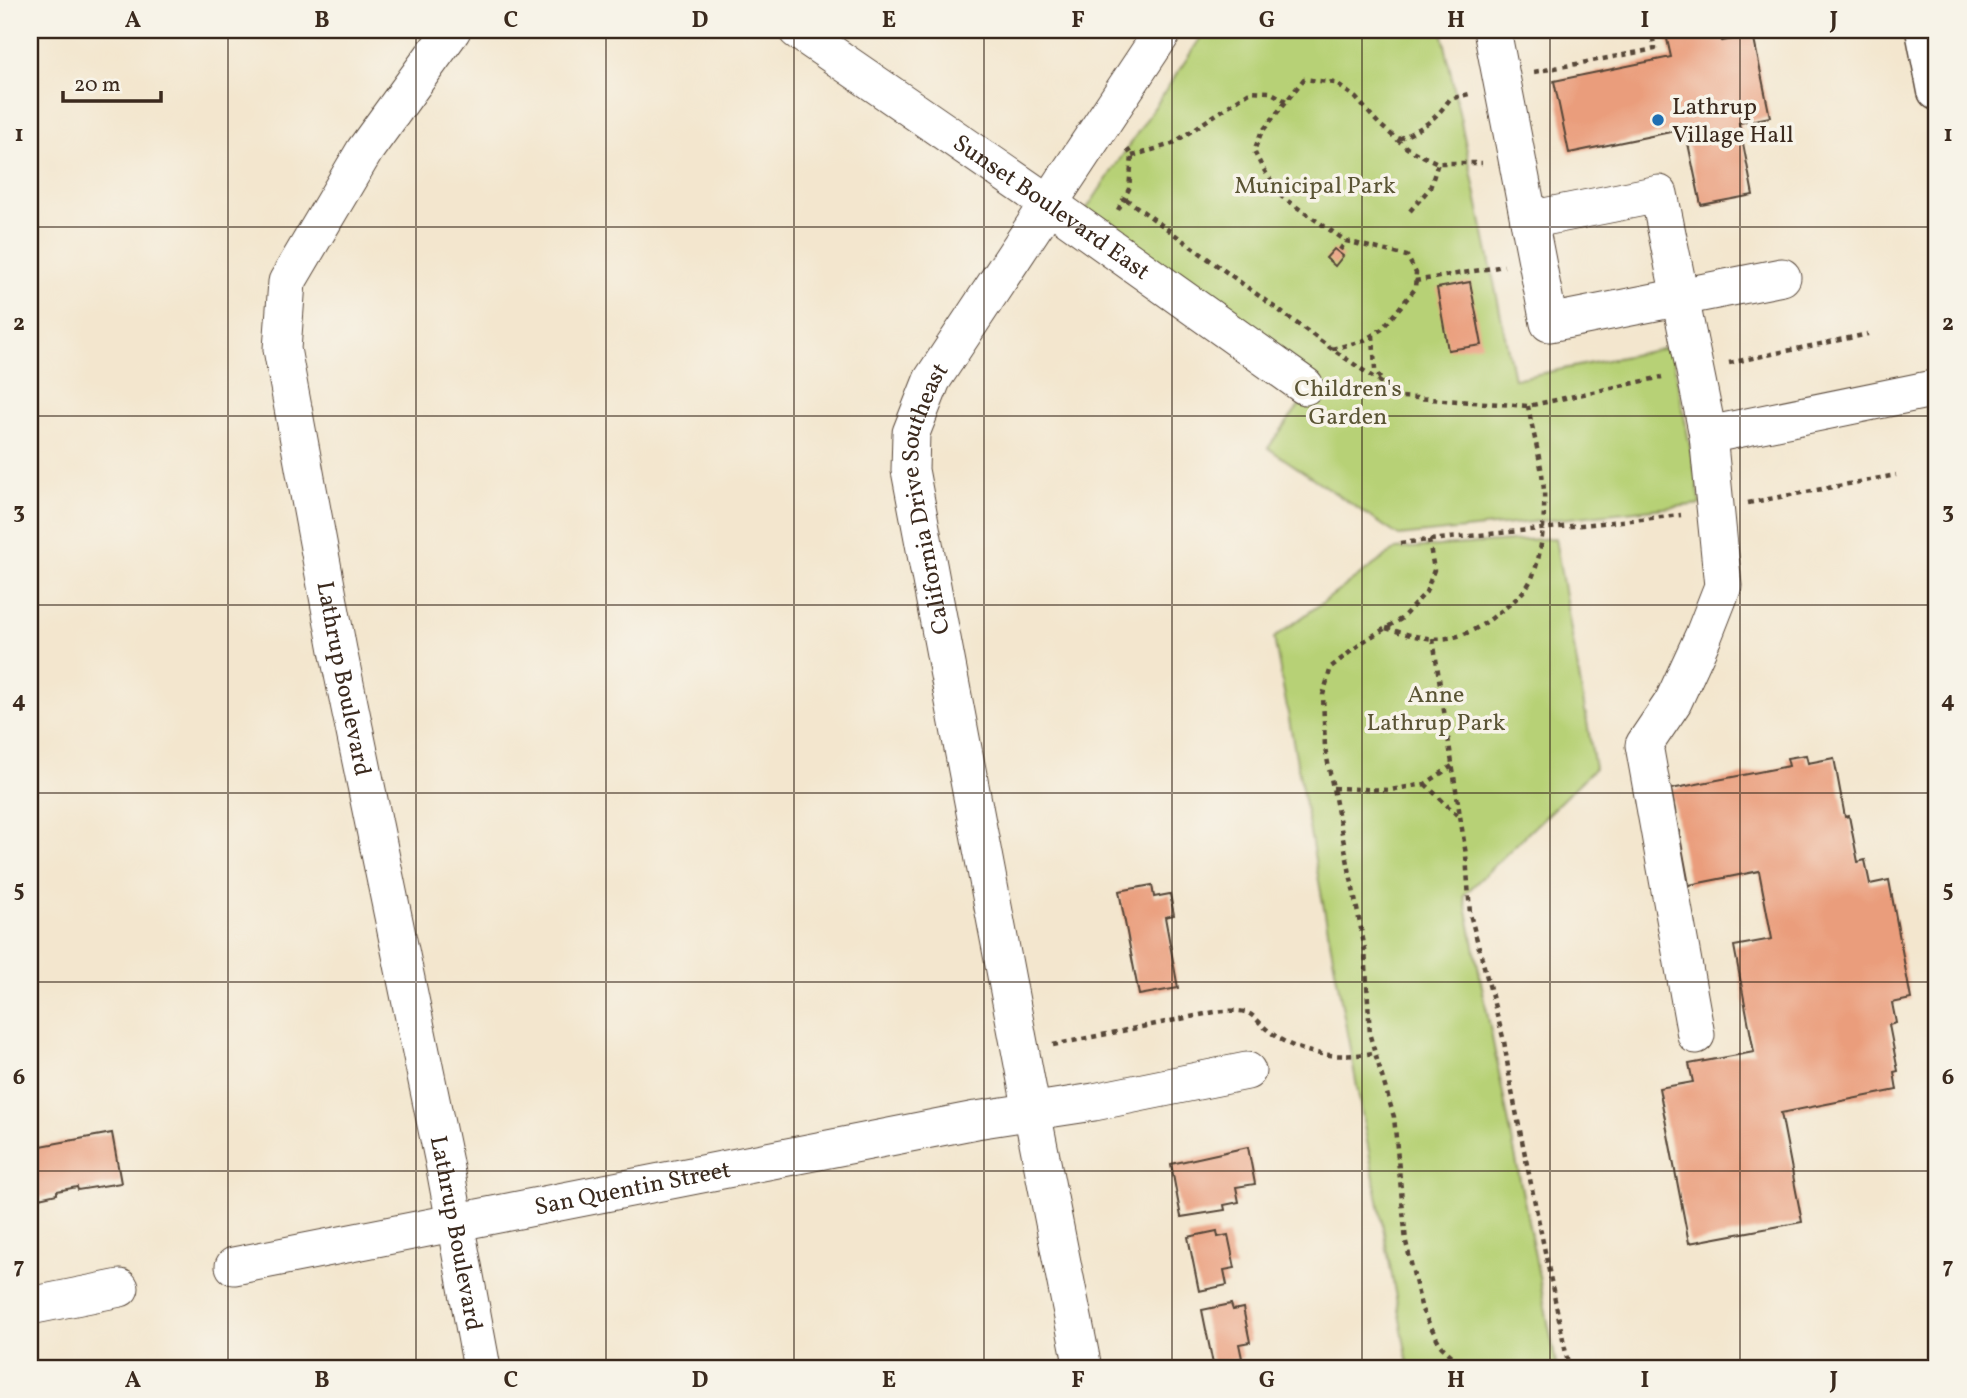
<svg xmlns="http://www.w3.org/2000/svg" width="1967" height="1398" viewBox="0 0 1967 1398" font-family="Vollkorn,serif">
<style>
.green{fill:#b7d176;stroke:#797e4a;stroke-width:2}
.building{fill:#ea9d7c}
.lines{fill:none;stroke-linecap:round;stroke-linejoin:round}
.minor-casing{stroke:#574638;stroke-width:39}
.major-casing{stroke:#574638;stroke-width:41}
.path{stroke:#574638;stroke-width:4.5;stroke-dasharray:5 5;stroke-linecap:butt}
.minor{stroke:#fff;stroke-width:37}
.major{stroke:#fff;stroke-width:38}
.grid{fill:none;stroke:#3b2a1e;stroke-width:2;stroke-opacity:0.55}
.poi-dot{fill:#1f6fb2;stroke:#f7f3e8;stroke-width:2.5}
.labels{text-anchor:middle;stroke-width:7;stroke-linejoin:round;paint-order:stroke}
.poi-label{font-size:24px;fill:#3b2a1e;stroke:#f7f3e8;text-anchor:start}
.park-label{font-size:24px;fill:#5a5434;stroke:#f7f3e8}
.street-label{font-size:24px;fill:#3b2a1e;stroke:#f7f3e8}
.neatline{fill:none;stroke:#3b2a1e;stroke-width:2.5}
.grid-label{font-size:23px;text-anchor:middle;font-weight:bold;fill:#3b2a1e}
</style>
<rect width="100%" height="100%" fill="#f7f3e8"/>
<filter id="ink" filterUnits="userSpaceOnUse"><feTurbulence type="fractalNoise" baseFrequency=".0143" numOctaves="2"/><feDisplacementMap in="SourceGraphic" scale="14" xChannelSelector="R" yChannelSelector="G"/><feConvolveMatrix kernelMatrix="1 2 1 2 8 2 1 2 1" color-interpolation-filters="sRGB"/></filter>
<filter id="wash" filterUnits="userSpaceOnUse"><feTurbulence type="fractalNoise" baseFrequency=".00686" numOctaves="4" result="noise"/><feDisplacementMap in="SourceGraphic" scale="28" xChannelSelector="R" yChannelSelector="G"/><feGaussianBlur stdDeviation="1.57" result="paint"/><feColorMatrix in="noise" values="0 0 0 0 0 0 0 0 0 0 0 0 0 0 0 0 0 1.4 0 .05"/><feComposite in="paint" operator="in"/></filter>
<g filter="url(#wash)">
<rect width="100%" height="100%" fill="#f3e6ce"/>
<!-- green -->
<path class="green" d="M1206,30h236l72,349 157,-32 30,157 -302,32 -131,-88 50,-68 -232,-170z
M1555,538l40,230 -131,127 93,473h-148l-135,-730 122,-89z"/>
<g id="blocks">
<!-- building -->
<path class="building" d="M1665,30h54l3,11 31,-6 17,82 -31,6 14,72 -52,10 -16,-76 -116,24 -15,-72 117,-24z
M1334,249l9,7 -8,10 -9,-8z
M1470,282l12,63 -34,5 -11,-62z
M1806,755l2,8 26,-5 11,59 4,-1 9,46 7,-2 5,24 19,-4 22,119 -19,4 4,20 -7,2 9,46 -4,1 3,18 -116,23 21,109 -113,21 -30,-155 34,-6 -4,-18 65,-12 -20,-106 38,-7 -13,-68 -70,14 -18,-96 118,-23 -2,-8z
M1152,885l2,12 16,-3 4,21 -9,2 13,71 -39,7 -20,-104z
M112,1133l9,50 -43,7 -1,-3 -20,4v3l-27,6v-52z
M1248,1147l7,37 -19,3 3,15 -15,3 1,5 -44,7 -10,-53z
M1217,1231l1,6 10,-2 7,33 -11,2 3,15 -28,6 -11,-54z
M1231,1304l2,6 10,-2 7,34 -11,2 3,14 -29,6 -11,-54z"/>
</g>
</g>
<g filter="url(#ink)">
<use href="#blocks" fill-opacity="0" stroke="#574638" stroke-width="2"/>
<g class="lines">
<!-- minor casing -->
<g class="minor-casing">
<g id="minor">
<path id="s1" d="M452,30l-87,120 -78,132 -5,67 56,301 106,513 38,205"/>
<path id="s2" d="M797,30l251,173 257,183"/>
<path d="M1492,30l57,293 233,-46"/>
<path d="M1529,220l130,-26 49,241 15,151 -20,51 -30,65 -29,43 52,290"/>
<path d="M1708,435l229,-47"/>
<path id="s3" d="M234,1266l742,-146 118,-18 153,-31"/>
<path d="M30,1306l90,-18"/>
<path id="s4" d="M1083,1368l-51,-256 -122,-642 1,-37 21,-53 232,-350"/>
</g>
</g>
<!-- major casing -->
<g class="major-casing">
<path id="major" d="M1925,30l12,61"/>
</g>
<!-- path -->
<path class="path" d="M1534,72l121,-23 -4,-19
M1399,139c24,-11 35,-18 51,-40l19,-5
M1132,156l40,-12 79,-53 19,1 16,9
M1126,199l206,150 70,48 126,9 134,-29
M1118,210l11,-21 3,-33 -6,-9
M1410,211l20,-23 8,-25
M1340,250l6,-9
M1415,281l89,-15
M1373,335l2,35 8,13
M1332,349l31,-8 19,-12 19,-23 14,-17 1,-16 -9,-17 -61,-15 -64,-44 -20,-30 -8,-16 7,-18 43,-54 31,4 21,15 23,26 28,24 9,5 22,10h44
M1729,363l139,-29
M1748,503l148,-28
M1429,540l5,30 -8,22 -25,27 -37,22 -33,26 -8,28 2,53 40,201 5,87 24,81 12,125 16,68 19,36 24,22
M1400,543l281,-28
M1386,628c42,13 67,19 106,-10 12,-10 27,-19 36,-33 14,-21 17,-68 16,-94 -2,-28 -11,-57 -16,-85
M1433,639l33,216 4,59 34,127 7,46 58,281
M1425,784l34,33
M1333,788l57,2 35,-6 27,-18
M1053,1045l162,-33c46,-5 32,6 65,27 28,18 63,19 94,14"/>
<!-- minor -->
<use href="#minor" class="minor"/>
<!-- major -->
<use href="#major" class="major"/>
</g>
</g>
<!-- grid -->
<path class="grid" d="M228,30v1338M416,30v1338M606,30v1338M794,30v1338M984,30v1338M1172,30v1338M1362,30v1338M1550,30v1338M1740,30v1338M30,227h1907M30,416h1907M30,605h1907M30,793h1907M30,982h1907M30,1171h1907"/>
<!-- markers -->
<circle class="poi-dot" cx="1658" cy="120" r="7"/>
<g class="labels">
<!-- poi labels -->
<g class="poi-label">
<text x="1672" y="114">Lathrup<tspan x="1672" dy="28">Village Hall</tspan></text>
</g>
<!-- park labels -->
<g class="park-label">
<text x="1315" y="193">Municipal Park</text>
<text x="1348" y="396">Children's<tspan x="1348" dy="28">Garden</tspan></text>
<text x="1436" y="702">Anne<tspan x="1436" dy="28">Lathrup Park</tspan></text>
</g>
<!-- street labels -->
<g class="street-label">
<text dy="8" stroke="none"><textPath href="#s2" startOffset="310">Sunset Boulevard East</textPath></text>
<text dy="8" stroke="none"><textPath href="#s4" startOffset="887">California Drive Southeast</textPath></text>
<text dy="8" stroke="none"><textPath href="#s1" startOffset="704">Lathrup Boulevard</textPath></text>
<text dy="8" stroke="none"><textPath href="#s3" startOffset="406">San Quentin Street</textPath></text>
<text dy="8" stroke="none"><textPath href="#s1" startOffset="1270">Lathrup Boulevard</textPath></text>
</g>
</g>
<!-- margin -->
<rect width="1967" height="1398" fill="none" stroke="#f7f3e8" stroke-width="77"/>
<!-- scale -->
<path d="M63 91v10h98v-10" fill="none" stroke="#3b2a1e" stroke-width="3.5"/>
<text x="74" y="91" font-size="21" fill="#3b2a1e" stroke="#f7f3e8" stroke-width="5" paint-order="stroke">20 m</text>
<rect x="38" y="38" width="1890" height="1322" class="neatline"/>
<g class="grid-label">
<text x="133" y="27">A</text>
<text x="322" y="27">B</text>
<text x="511" y="27">C</text>
<text x="700" y="27">D</text>
<text x="889" y="27">E</text>
<text x="1078" y="27">F</text>
<text x="1267" y="27">G</text>
<text x="1456" y="27">H</text>
<text x="1645" y="27">I</text>
<text x="1834" y="27">J</text>
<text x="19" y="141">1</text>
<text x="1948" y="141">1</text>
<text x="19" y="330">2</text>
<text x="1948" y="330">2</text>
<text x="19" y="518">3</text>
<text x="1948" y="518">3</text>
<text x="19" y="707">4</text>
<text x="1948" y="707">4</text>
<text x="19" y="896">5</text>
<text x="1948" y="896">5</text>
<text x="19" y="1084">6</text>
<text x="1948" y="1084">6</text>
<text x="19" y="1273">7</text>
<text x="1948" y="1273">7</text>
<text x="133" y="1387">A</text>
<text x="322" y="1387">B</text>
<text x="511" y="1387">C</text>
<text x="700" y="1387">D</text>
<text x="889" y="1387">E</text>
<text x="1078" y="1387">F</text>
<text x="1267" y="1387">G</text>
<text x="1456" y="1387">H</text>
<text x="1645" y="1387">I</text>
<text x="1834" y="1387">J</text>
</g>
</svg>
